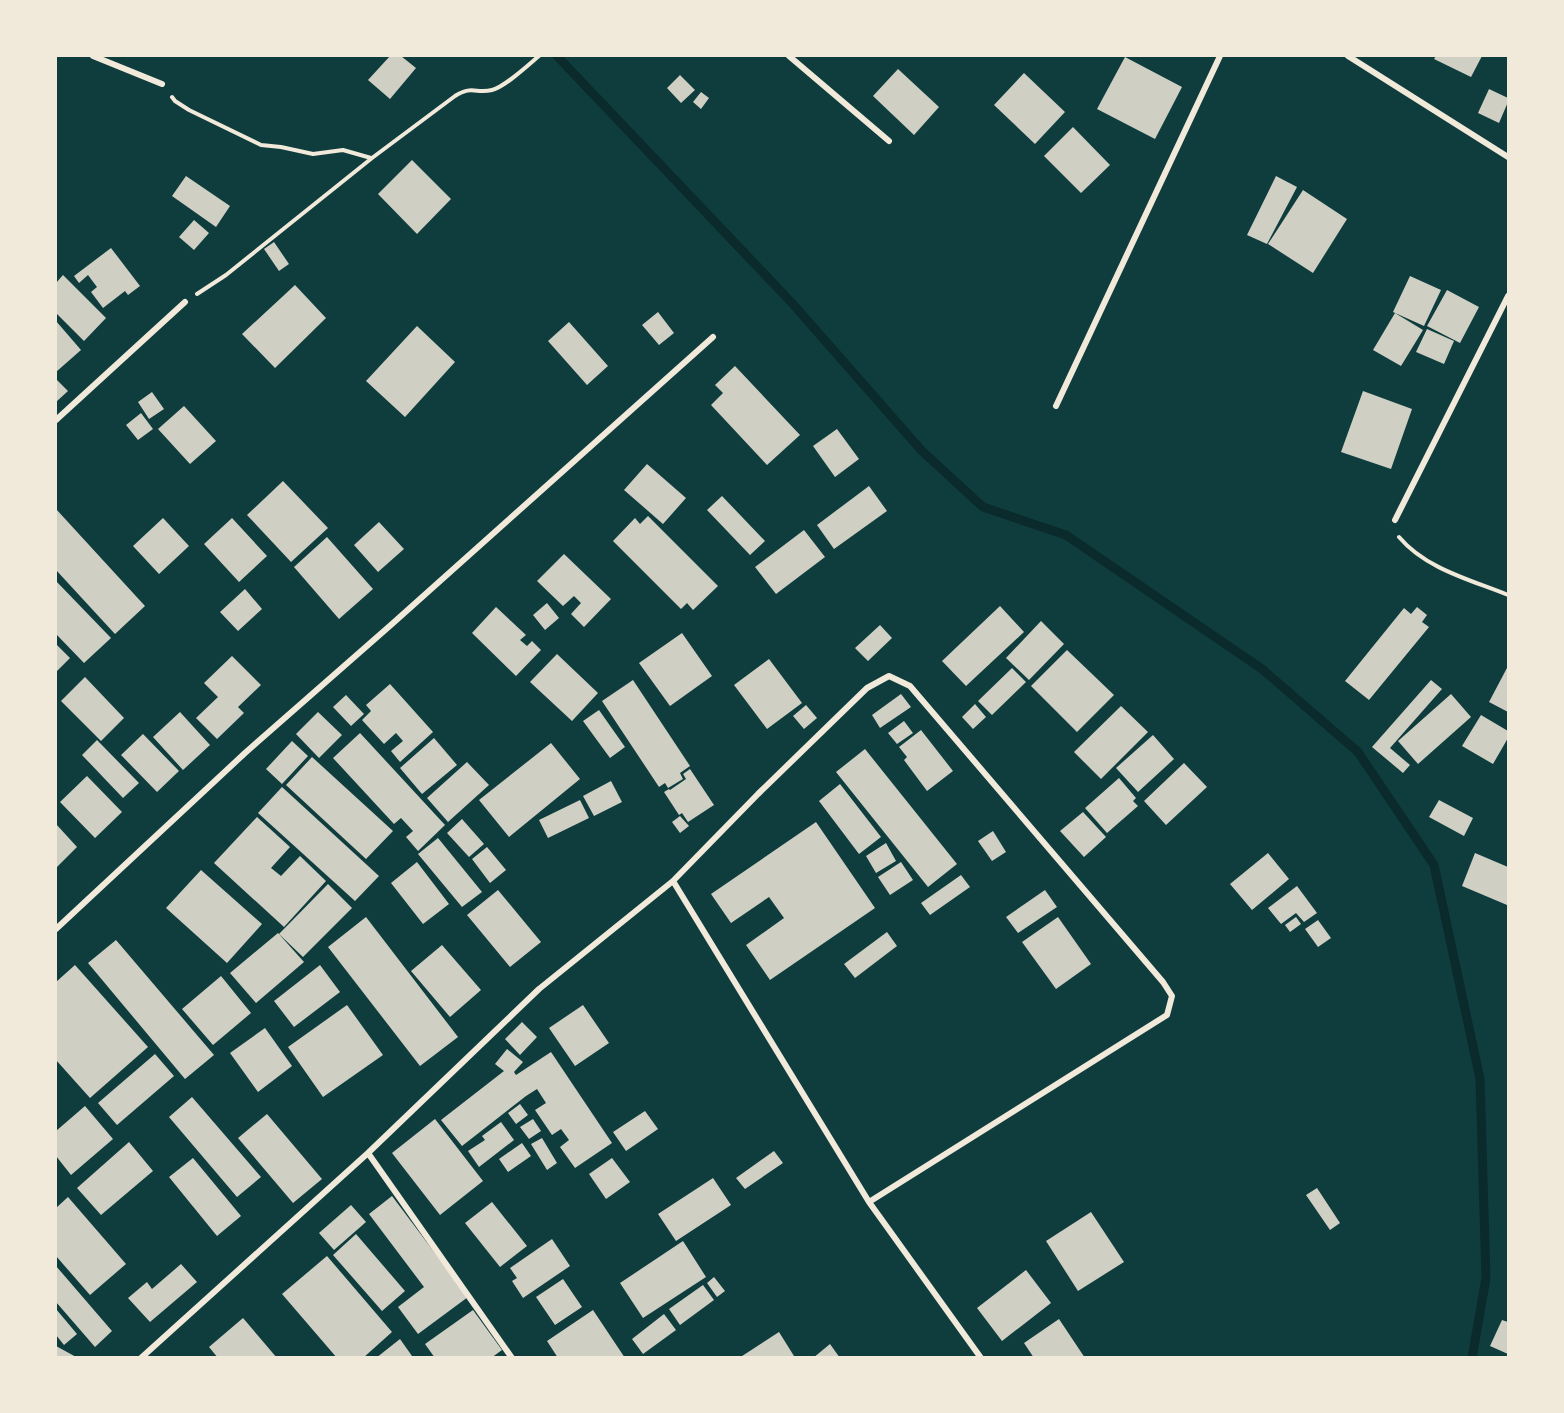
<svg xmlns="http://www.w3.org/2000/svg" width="1564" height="1413" viewBox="0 0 1564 1413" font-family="'Libre Baskerville',serif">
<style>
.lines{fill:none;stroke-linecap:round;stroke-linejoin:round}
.stream{stroke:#0a2a2b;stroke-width:9}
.building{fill:#cfcfc3}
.path{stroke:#f1e9da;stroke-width:4}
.minor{stroke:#f1e9da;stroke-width:6}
</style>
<rect width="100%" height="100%" fill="#0f3d3e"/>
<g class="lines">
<!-- stream -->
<path class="stream" d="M557,56l235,247 130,148 61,56 83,28 196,134 96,83 76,113 46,214 6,199 -14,80"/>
</g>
<!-- building -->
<path class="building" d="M390,56h11l15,12 -26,31 -22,-19z
M1436,56h46l-11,21 -37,-18z
M1125,57l57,30 -27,52 -58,-30z
M898,69l41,38 -25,28 -41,-39z
M1024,73l41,39 -30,32 -41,-39z
M680,75l15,15 -14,13 -14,-15z
M1489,89l19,9v4l-9,21 -21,-10z
M701,92l8,6 -8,11 -8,-7z
M1073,127l37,38 -29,28 -37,-37z
M412,160l39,39 -34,35 -39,-40z
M186,176l44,30 -14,21 -44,-31z
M1276,176l21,11 -30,57 -20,-9z
M1303,190l44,29 -34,54 -45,-29z
M194,220l15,13 -15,17 -15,-13z
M274,242l15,22 -10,7 -15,-22z
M111,248l29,38 -12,9 -3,-4 -22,17 -12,-16 6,-5 -9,-12 -9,8 -5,-7z
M63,275l43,43 -22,23 -28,-28v-30z
M1410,276l31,14 -17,36 -31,-14z
M295,285l31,33 -51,50 -33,-34z
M1447,290l32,17 -19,36 -33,-17z
M658,312l16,21 -15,12 -17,-20z
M1395,313l28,17 -22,36 -28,-16z
M56,321l25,29 -25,22z
M569,322l39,44 -21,19 -39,-44z
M417,326l38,36 -50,55 -39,-36z
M1427,329l27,12 -10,23 -28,-12z
M735,366l65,69 -33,30 -56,-60 12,-12 -8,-8z
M56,379l12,12 -12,11z
M1363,391l49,18 -21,60 -50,-17z
M152,392l12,17 -15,10 -11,-17z
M184,406l32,35 -26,23 -32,-35z
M141,413l12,16 -15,11 -12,-15z
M837,429l22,30 -24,18 -22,-31z
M647,464l39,34 -23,26 -39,-34z
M283,481l45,47 -37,34 -44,-47z
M869,486l18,25 -53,38 -17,-24z
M722,496l43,45 -15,14 -43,-45z
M56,509l89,97 -30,28 -59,-64z
M648,516l70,70 -25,24 -6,-7 -6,6 -68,-68 22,-23 5,6z
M163,518l26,28 -30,28 -26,-28z
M232,518l35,38 -28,26 -35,-38z
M379,522l25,27 -26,23 -24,-27z
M804,530l21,27 -49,37 -21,-27z
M327,537l46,52 -34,30 -45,-52z
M564,554l47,45 -27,28 -13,-13 10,-11 -7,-7 -11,10 -26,-25z
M56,581l55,57 -27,25 -28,-29z
M245,589l17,20 -24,22 -18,-19z
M547,603l12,15 -14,12 -12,-15z
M1000,606l24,26 -58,54 -24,-25z
M496,607l30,28 -6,5 7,6 5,-5 9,9 -25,26 -44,-43z
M1417,607l10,8 -5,7 7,5 -60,73 -24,-19 59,-73 7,6z
M1041,621l23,23 -35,36 -23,-22z
M880,625l12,13 -24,23 -13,-13z
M682,633l30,43 -42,30 -31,-43z
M56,644l14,14 -14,14z
M1067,650l47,45 -37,37 -46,-46z
M557,654l41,39 -26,28 -42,-39z
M232,656l29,29 -23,22 6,6 -27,26 -21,-21 22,-21 -14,-14z
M769,659l33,44 -35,26 -33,-44z
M1508,666v46l-19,-10z
M1012,668l14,14 -34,33 -14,-14z
M85,677l39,41 -23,23 -40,-40z
M633,680l57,86 -10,7 3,6 -15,9 -3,-5 -6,4 -57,-86z
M1431,680l11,9 -52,59 20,17 -7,8 -31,-26z
M390,684l43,48 -33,30 -9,-11 12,-10 -7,-8 -12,11 -22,-24 9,-9 -5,-6z
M901,694l10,13 -31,21 -8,-13z
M1451,694l20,23 -53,47 -20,-23z
M346,695l18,19 -13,12 -18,-19z
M975,704l11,13 -13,12 -11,-12z
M806,705l11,13 -13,11 -11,-13z
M1121,706l27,26 -47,47 -27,-27z
M599,710l26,37 -15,11 -27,-37z
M180,712l30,33 -27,25 -30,-33z
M318,712l24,23 -23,23 -23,-24z
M1481,715l27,16v7l-15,26 -31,-18z
M904,721l9,12 -16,11 -9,-11z
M921,730l32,41 -26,20 -23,-31 3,-3 -8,-10z
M360,733l85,92 -27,26 -12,-14 7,-6 -12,-13 -7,6 -61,-66z
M143,734l36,37 -22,21 -36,-37z
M1153,735l21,24 -36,33 -22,-24z
M434,738l23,27 -35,29 -22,-26z
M97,740l42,43 -16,15 -41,-43z
M292,741l16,15 -26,28 -16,-15z
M551,743l29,36 -71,58 -30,-37z
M865,749l92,115 -29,23 -92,-115z
M312,757l81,74 -27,28 -80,-74z
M467,762l22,23 -41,37 -21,-24z
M1184,763l23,24 -41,38 -22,-24z
M690,769l24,36 -26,17 -6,-9 -3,2 -15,-23 5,-3 1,1 16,-11 -3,-5z
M87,776l35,36 -27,26 -35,-36z
M1119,778l17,20 -3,3 5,5 -31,27 -22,-25z
M611,781l11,21 -28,14 -11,-20z
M840,784l41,53 -22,17 -40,-53z
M282,787l97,89 -24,25 -97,-88z
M580,800l9,18 -41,20 -9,-18z
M1439,800l34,18 -9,18 -35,-19z
M1083,812l23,25 -22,20 -24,-26z
M680,816l9,10 -9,7 -8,-11z
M257,817l33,30 -19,21 10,8 19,-20 26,25 -42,46 -70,-64z
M462,819l22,25 -15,13 -22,-24z
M816,822l59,86 -105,72 -24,-35 38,-27 -15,-21 -38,26 -20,-29z
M56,824l21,23 -21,21z
M993,831l13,21 -14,9 -14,-20z
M438,838l44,54 -20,15 -44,-53z
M886,843l10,18 -20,12 -10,-17z
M487,847l19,23 -16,13 -18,-24z
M1268,853l21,26 -37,31 -22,-26z
M1475,853l33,14v34l-1,4 -45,-19z
M417,862l32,42 -26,20 -32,-41z
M901,862l12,18 -23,15 -12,-18z
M201,870l61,54 -35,39 -61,-55z
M961,875l9,12 -40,28 -9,-12z
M328,884l24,24 -49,49 -24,-23z
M1297,886l20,27 -13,9 -8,-9 -15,11 -13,-16z
M498,890l43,52 -31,25 -43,-52z
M1045,890l12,17 -39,26 -12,-16z
M366,917l92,120 -38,29 -92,-119z
M1058,917l33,47 -35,25 -34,-47z
M1296,917l5,7 -11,8 -5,-7z
M1318,920l13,18 -13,9 -13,-18z
M887,932l10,14 -42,32 -11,-14z
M278,933l26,29 -48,41 -26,-30z
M116,940l98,115 -29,24 -97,-116z
M442,945l39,45 -31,27 -39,-46z
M75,965l73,82 -58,51 -34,-38v-78z
M320,965l20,27 -46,35 -20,-26z
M221,976l30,37 -38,32 -31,-36z
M347,1005l36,50 -60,42 -35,-50z
M583,1005l26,38 -34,23 -26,-38z
M522,1022l15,15 -17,18 -15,-16z
M265,1028l27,38 -34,26 -28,-39z
M507,1049l16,13 -9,10 2,3 35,-23 61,91 -37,25 -15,-21 9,-7 -8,-11 -9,6 -17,-25 11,-7 -9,-14 -11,7 -64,50 -21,-26 63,-49 -9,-7z
M155,1054l19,22 -57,49 -19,-22z
M192,1097l69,80 -24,20 -68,-80z
M520,1104l8,11 -12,9 -8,-11z
M85,1106l28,33 -42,36 -15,-19v-25z
M645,1111l13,18 -32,22 -13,-19z
M267,1114l55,65 -29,24 -55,-65z
M435,1119l48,62 -43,34 -48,-62z
M533,1119l8,12 -12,8 -9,-12z
M501,1122l13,18 -35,27 -11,-16 17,-11 -3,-4z
M542,1138l15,25 -10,7 -16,-26z
M129,1142l24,29 -52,44 -24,-27z
M522,1143l9,13 -23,16 -9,-13z
M774,1151l9,12 -38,26 -9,-11z
M193,1158l48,58 -24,20 -48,-59z
M612,1158l18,24 -24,17 -17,-25z
M713,1178l18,27 -55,36 -18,-27z
M1317,1188l23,35 -10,7 -24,-35z
M392,1196l76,101 -50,37 -20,-27 26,-20 -55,-73z
M68,1197l58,67 -36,31 -34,-39v-48z
M492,1202l35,44 -27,21 -35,-44z
M351,1205l15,17 -32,28 -15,-17z
M1091,1212l33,50 -46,29 -32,-50z
M356,1234l49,57 -23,20 -49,-56z
M552,1239l18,27 -47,32 -11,-17 5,-3 -7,-10z
M683,1241l23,36 -63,41 -23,-35z
M327,1256l65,76 -29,26h-26l-55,-64z
M181,1264l16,18 -47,40 -22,-24 19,-16 5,7z
M56,1266l56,65 -17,16 -39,-45z
M1026,1270l25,33 -49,38 -25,-33z
M714,1277l11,14 -8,6 -10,-14z
M563,1279l19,28 -27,18 -19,-28z
M703,1285l11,15 -34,25 -11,-16z
M56,1309l21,25 -13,11 -8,-10z
M473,1310l29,40 -11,8h-56l-10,-14z
M593,1310l32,48h-67l-11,-17z
M664,1314l12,16 -33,24 -11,-15z
M243,1318l34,40h-59l-9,-11z
M1059,1319l26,39h-51l-10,-15z
M1502,1320l6,2v32l-18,-8z
M779,1332l15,24 -2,2h-53z
M400,1339l12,17 -1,2h-35z
M830,1344l10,14h-27z
M56,1346l22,12h-22z"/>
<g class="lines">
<!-- path -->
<path class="path" d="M172,97l3,4 14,9 72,35 20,2 32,7 30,-4 28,8
M197,294l29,-19 146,-117 83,-62c17,-11 21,-2 37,-6 13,-3 36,-25 47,-34
M1399,537c27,32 72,43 109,58"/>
<!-- minor -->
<path class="minor" d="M93,56l69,28
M789,56l100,85
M1348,56l160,101
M1056,406l164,-350
M56,420l129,-118
M1395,520l113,-224
M673,881l196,321 112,156
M56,929l189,-176 147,-129 321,-287
M368,1153l144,205
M141,1358l227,-205 171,-164 134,-108 85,-87 109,-106 22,-12 21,10 253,296 9,14 -5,19 -298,187"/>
</g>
<!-- border -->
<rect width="1564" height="1413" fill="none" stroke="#f1e9da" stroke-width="114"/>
</svg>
